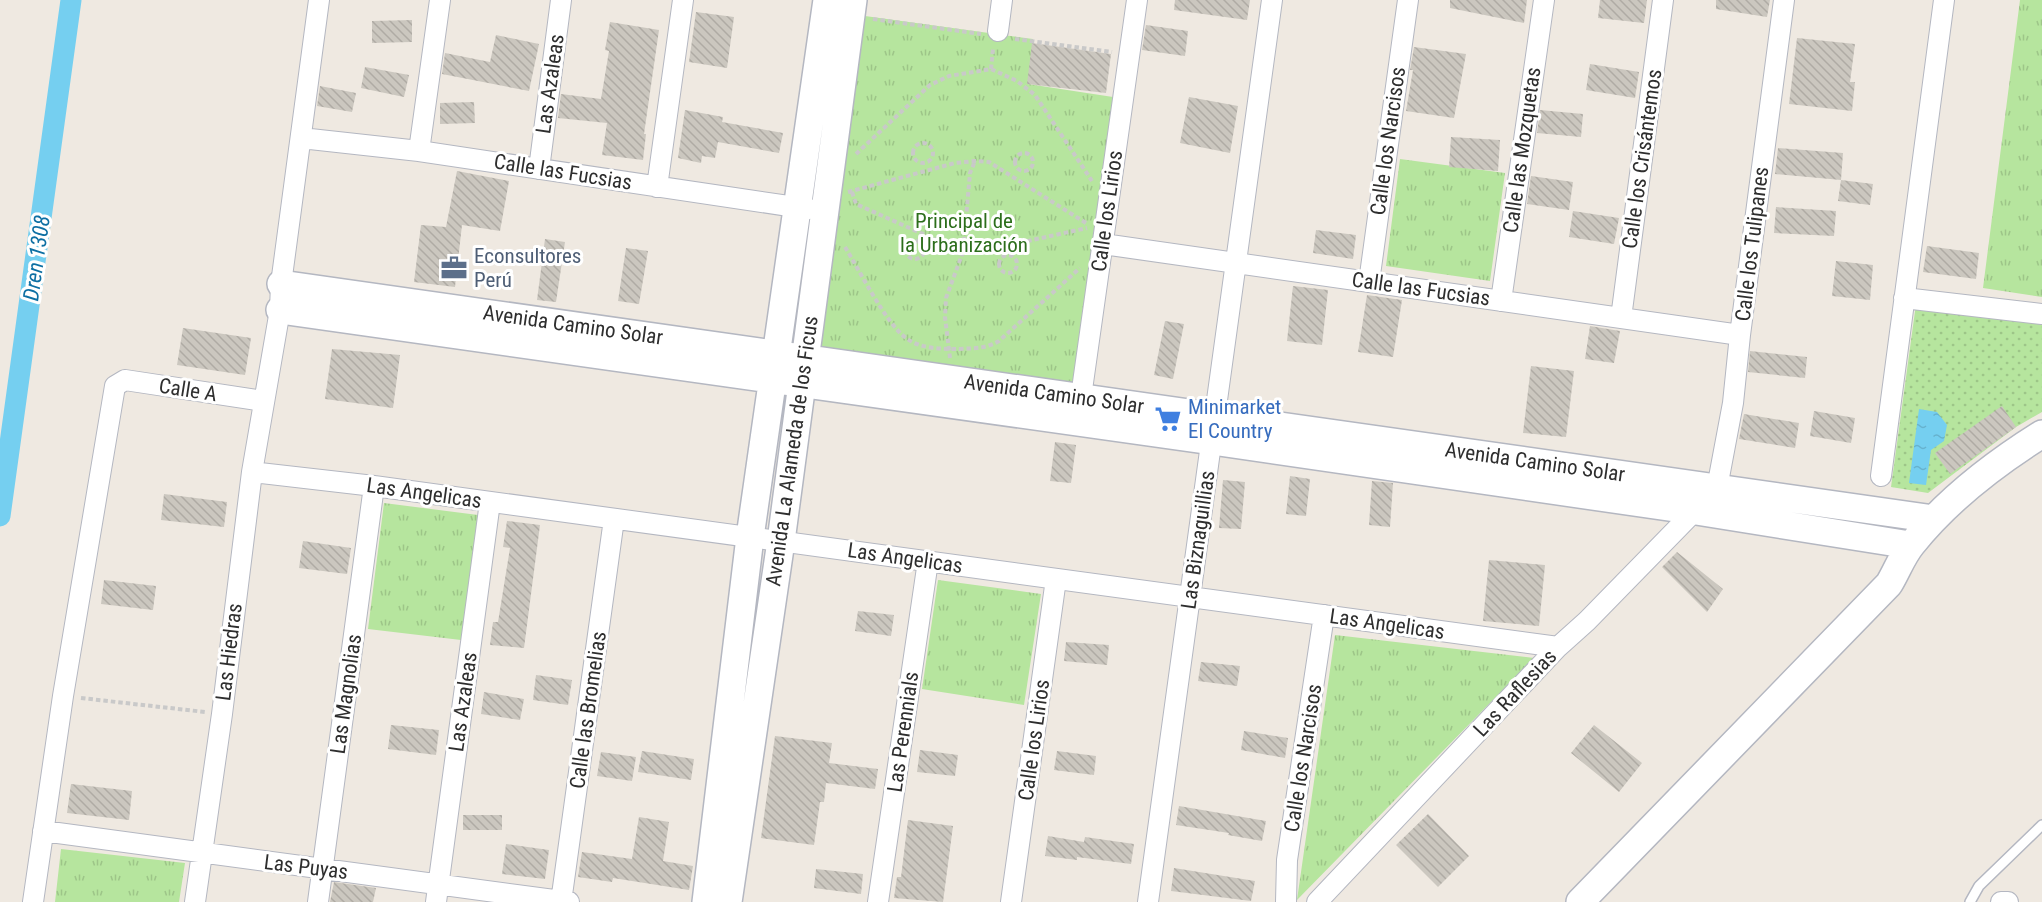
<svg xmlns="http://www.w3.org/2000/svg" width="2042" height="902" viewBox="0 0 2042 902" font-family="'Roboto Condensed',sans-serif">
<style>
.grass{fill:url(#grass-dots)}
.park{fill:url(#park-tufts)}
.water{fill:url(#water-ripples)}
.lines{fill:none;stroke-linecap:round;stroke-linejoin:round}
.canal{stroke:#75cff0;stroke-width:21}
.building{fill:url(#building-back-hatch)}
.lane-casing{stroke:#b4b7c1;stroke-width:12}
.street-casing{stroke:#b4b7c1;stroke-width:22}
.secondary-casing{stroke:#b4b7c1;stroke-width:30}
.path{stroke:#c9c9c9;stroke-width:4;stroke-dasharray:4.5 3;stroke-linecap:butt}
.lane{stroke:#fff;stroke-width:9}
.street{stroke:#fff;stroke-width:20}
.secondary{stroke:#fff;stroke-width:27}
.labels{text-anchor:middle;stroke-width:6;stroke-linejoin:round;paint-order:stroke}
.street-label{font-size:21px;fill:#2e2e2e;stroke:#fff}
.park-label{font-size:21px;fill:#2c6e1b;stroke:#fff}
.service-label{font-size:21px;fill:#4e5e75;stroke:#fff;text-anchor:start}
.shop-label{font-size:21px;fill:#366cbe;stroke:#fff;text-anchor:start}
.water-label{font-size:22px;font-style:italic;fill:#0d6fa3;stroke:#fff}
</style>
<defs>
<pattern id="grass-dots" width="8" height="8" patternUnits="userSpaceOnUse" patternTransform="scale(1.5)"><rect width="8" height="8" fill="#b6e59e"/><path d="M2 2h.1M6 6h.1" fill="none" stroke="#9dc588" stroke-width="1.8" stroke-linecap="round"/></pattern>
<pattern id="park-tufts" width="24" height="20" patternUnits="userSpaceOnUse" patternTransform="scale(1.5)"><rect width="24" height="20" fill="#b6e59e"/><path d="M3 7l-1-3M5 7V3M7 7l1-3M15 17l-1-3M17 17v-4M19 17l1-3" fill="none" stroke="#9dc588"/></pattern>
<pattern id="water-ripples" width="26" height="14" patternUnits="userSpaceOnUse" patternTransform="scale(1.5)"><rect width="26" height="14" fill="#75cff0"/><path d="M2 4q2-2 4 0t4 0M15 11q2-2 4 0t4 0" fill="none" stroke="#66b2ce"/></pattern>
<pattern id="building-back-hatch" width="6" height="6" patternUnits="userSpaceOnUse" patternTransform="scale(1.5)"><rect width="6" height="6" fill="#cbc7bf"/><path d="M-1 5l2 2M0 0l6 6M5-1l2 2" fill="none" stroke="#afaba4"/></pattern>
</defs>
<rect width="100%" height="100%" fill="#efe9e1"/>
<!-- grass -->
<path class="grass" d="M1916,304l126,17v91l-26,15 -88,66 -37,-6z"/>
<!-- park -->
<path class="park" d="M2020,0h22v297l-59,-9z
M865,16l168,23 -5,45 85,13 -39,288 -258,-37z
M1400,159l105,14 -15,108 -104,-15z
M384,503l94,12 -17,125 -93,-11z
M938,580l103,14 -17,111 -102,-16z
M1335,635l199,23 -237,242z
M61,849l124,14 -6,39h-124z"/>
<!-- water -->
<path class="water" d="M1919,409l18,3 10,13 -3,16 -13,9 -5,35 -17,-2z"/>
<g class="lines">
<!-- canal -->
<path class="canal" d="M0,516l71,-516"/>
</g>
<!-- building -->
<path class="building" d="M1175,0h75l-3,20 -73,-10z
M1450,0h77l-3,23 -74,-15z
M1600,0h47l-3,23 -46,-5z
M1716,0h54l-3,17 -51,-8z
M696,12l38,5 -7,51 -38,-6z
M412,20v22l-40,1v-22z
M610,22l49,8 -15,104h2l-3,26 -41,-5 5,-32 -49,-5 3,-24 40,5 8,-48 -4,-1z
M1146,25l42,6 -3,25 -43,-6z
M496,35l43,9 -10,47 -87,-17 3,-21 45,9z
M1797,38l58,6 -5,38h5l-3,29 -63,-7z
M1032,43l79,11 -5,39 -79,-9z
M1414,47l52,7 -12,64 -48,-7 7,-41h-3z
M1590,64l49,8 -4,26 -49,-8z
M365,67l44,8 -5,22 -43,-9z
M320,86l36,7 -4,19 -35,-6z
M1189,97l49,9 -8,47 -50,-10z
M474,102l1,21 -35,1v-21z
M685,110l38,7 -1,5 61,11 -4,20 -61,-11 -3,16 -13,-2 -1,7 -23,-5z
M1540,110l43,4 -2,23 -44,-4z
M1451,137l49,3 -2,31 -49,-4z
M1778,148l65,5 -2,27 -66,-6z
M457,171l52,10 -9,50 -38,-6 -7,62 -41,-5 7,-57 25,2z
M1531,176l42,6 -4,28 -42,-6z
M1841,180l32,4 -3,21 -32,-4z
M1776,207l60,4 -2,25 -60,-3z
M1573,211l46,7 -5,26 -45,-7z
M1316,230l40,5 -3,24 -40,-6z
M545,239l20,3 -9,60 -19,-2z
M1927,246l52,7 -3,26 -53,-7z
M626,248l22,3 -9,53 -21,-3z
M1836,261l37,4 -3,35 -38,-4z
M1293,286l35,4 -6,55 -35,-4z
M1367,295l35,5 -9,57 -35,-5z
M1165,321l19,3 -11,55 -19,-4z
M1590,326l30,5 -6,32 -29,-4z
M183,328l68,10 -6,37 -68,-10z
M332,349l68,6 -7,53 -68,-9z
M1750,351l57,6 -2,21 -57,-6z
M1531,366l43,5 -8,66 -43,-4z
M2002,406l14,21 -66,47 -15,-21z
M1814,411l41,7 -4,25 -41,-7z
M1744,414l55,9 -4,25 -56,-9z
M1055,442l21,3 -5,38 -21,-2z
M1290,476l20,3 -4,37 -20,-2z
M1223,480l22,2 -4,47 -22,-1z
M1372,481l21,2 -3,44 -21,-2z
M164,494l63,8 -3,25 -63,-7z
M507,521l33,4 -16,123 -34,-3 3,-23h5l12,-74 -7,-1z
M303,541l48,7 -4,26 -48,-6z
M1677,552l46,37 -16,23 -45,-45z
M1489,560l56,5 -6,61 -56,-5z
M104,580l52,6 -3,24 -52,-6z
M858,611l36,4 -3,21 -36,-5z
M1066,642l43,3 -2,20 -43,-4z
M1201,662l39,4 -3,20 -39,-5z
M536,675l36,5 -4,25 -35,-5z
M484,692l40,7 -4,21 -39,-6z
M391,725l48,5 -3,25 -48,-6z
M1594,725l48,38 -23,29 -48,-39z
M1244,731l44,7 -3,20 -44,-8z
M775,736l57,7 -3,20 49,6 -3,20 -49,-6 -2,19h-4l-6,43 -53,-7z
M920,750l38,5 -3,21 -38,-4z
M642,751l52,8 -3,21 -53,-8z
M1057,751l39,5 -2,19 -40,-5z
M601,752l35,5 -4,24 -35,-5z
M71,784l61,7 -3,29 -62,-7z
M1179,806l87,15 -4,20 -34,-6 1,-2 -53,-8z
M1428,814l41,42 -31,31 -42,-42z
M463,815h39v15h-39z
M639,817l30,5 -6,39 30,5 -4,24 -76,-12 -1,4 -34,-5 4,-25 50,7z
M908,820l45,6 -10,76 -49,-4 3,-21h4z
M1048,836l36,6 1,-5 49,7 -3,20 -54,-7v3l-32,-4z
M506,844l43,6 -4,29 -43,-5z
M1174,868l81,13 -4,20 -80,-10z
M816,869l47,5 -2,20 -47,-6z
M334,882l42,6 -3,14h-43z"/>
<g class="lines">
<!-- lane casing -->
<g class="lane-casing">
<path id="lane" d="M1970,902l9,-16 63,-61"/>
</g>
<!-- street casing -->
<g class="street-casing">
<path id="street" d="M998,31l4,-31
M301,138l118,13 390,58
M419,151l21,-151
M539,169l22,-169
M657,187l26,-187
M1103,244l637,91
M1369,282l39,-282
M1904,298l138,16
M1501,301l43,-301
M1621,318l42,-318
M1079,411l58,-411
M252,472l122,14 1184,161
M1881,476l63,-476
M43,831l526,71
M33,902l30,-206 52,-310 10,-6 138,21
M195,902l27,-188 30,-242 28,-162 1,-26 38,-284
M318,902l56,-416
M436,902l54,-400
M561,902l53,-383
M878,902l50,-341
M1011,902l45,-323
M1148,902l124,-902
M1286,902l1,-42 37,-245
M1317,902l241,-255 29,-26 130,-133 16,-85 7,-68 44,-335
M2001,902h7"/>
</g>
<!-- secondary casing -->
<g class="secondary-casing">
<path id="secondary" d="M281,284l1653,235
M280,310l932,131 484,70 214,34
M706,902l44,-365 77,-537
M728,902l53,-361 72,-541
M1580,902l309,-318c8,-13 13,-28 23,-40 36,-45 82,-80 130,-110"/>
</g>
<!-- path -->
<path class="path" d="M873,19l108,15
M1015,39l97,13
M991,69l2,-20
M913 153a10 10 0 1 1 20 0a10 10 0 1 1-20 0Z
M1015 162a9 9 0 1 1 18 0a9 9 0 1 1-18 0Z
M856,154l74,-69 19,-9 42,-7 26,12 18,14 57,86
M848,192l107,-29 20,-2 14,1 97,61
M852,192l4,12 107,48 42,-6 82,-18
M906 250a9 9 0 1 1 18 0a9 9 0 1 1-18 0Z
M845,247c13,21 42,78 61,91 14,11 36,11 53,11 16,-1 26,0 40,-8l81,-73
M999 264a9 9 0 1 1 18 0a9 9 0 1 1-18 0Z
M950,358l-5,-41 1,-19 17,-46 7,-79 5,-12
M81,698l124,14"/>
<!-- lane -->
<use href="#lane" class="lane"/>
<!-- street -->
<use href="#street" class="street"/>
<!-- secondary -->
<use href="#secondary" class="secondary"/>
</g>
<!-- icons -->
<defs>
<g id="office-bare" transform="scale(2.07)"><path d="M-6-3h4V-5.5h4V-3h4V5H-6ZM-1-4.5V-3h2v-1.5ZM-6 0V1H6V0Z" fill="#5c6f8a" stroke="#fff" stroke-width="2.5" paint-order="stroke"/></g>
<g id="supermarket-bare" transform="scale(2.07)"><path d="M-6-5.5h2.5l.6 2H6L4.5 2H-2.5L-4.4-4H-6ZM-1.5 3.2a1.3 1.3 0 1 0 .1 0ZM3 3.2a1.3 1.3 0 1 0 .1 0Z" fill="#3f7fe0" stroke="#fff" stroke-width="2.5" paint-order="stroke"/></g>
</defs>
<g fill-rule="evenodd">
<use href="#office-bare" x="454" y="268"/>
<use href="#supermarket-bare" x="1168" y="419"/>
</g>
<g class="labels">
<!-- street labels -->
<g class="street-label">
<text transform="translate(550 84) rotate(-82)" y="7">Las Azaleas</text>
<text transform="translate(1388 141) rotate(-82)" y="7">Calle los Narcisos</text>
<text transform="translate(1522 150) rotate(-82)" y="7">Calle las Mozquetas</text>
<text transform="translate(1642 159) rotate(-82)" y="7">Calle los Crisántemos</text>
<text transform="translate(563 172) rotate(9)" y="7">Calle las Fucsias</text>
<text transform="translate(1107 211) rotate(-82)" y="7">Calle los Lirios</text>
<text transform="translate(1752 244) rotate(-83)" y="7">Calle los Tulipanes</text>
<text transform="translate(1421 289) rotate(8)" y="7">Calle las Fucsias</text>
<text transform="translate(573 325) rotate(8)" y="7">Avenida Camino Solar</text>
<text transform="translate(188 390) rotate(9)" y="7">Calle A</text>
<text transform="translate(1054 394) rotate(8)" y="7">Avenida Camino Solar</text>
<text transform="translate(792 451) rotate(-82)" y="7">Avenida La Alameda de los Ficus</text>
<text transform="translate(1535 462) rotate(8)" y="7">Avenida Camino Solar</text>
<text transform="translate(424 493) rotate(8)" y="7">Las Angelicas</text>
<text transform="translate(1198 540) rotate(-82)" y="7">Las Biznaguillias</text>
<text transform="translate(905 558) rotate(8)" y="7">Las Angelicas</text>
<text transform="translate(1387 624) rotate(8)" y="7">Las Angelicas</text>
<text transform="translate(229 652) rotate(-83)" y="7">Las Hiedras</text>
<text transform="translate(1515 693) rotate(-47)" y="7">Las Raflesias</text>
<text transform="translate(346 694) rotate(-82)" y="7">Las Magnolias</text>
<text transform="translate(463 702) rotate(-82)" y="7">Las Azaleas</text>
<text transform="translate(588 710) rotate(-82)" y="7">Calle las Bromelias</text>
<text transform="translate(903 732) rotate(-82)" y="7">Las Perennials</text>
<text transform="translate(1034 740) rotate(-82)" y="7">Calle los Lirios</text>
<text transform="translate(1303 758) rotate(-81)" y="7">Calle los Narcisos</text>
<text transform="translate(306 867) rotate(7)" y="7">Las Puyas</text>
</g>
<!-- park labels -->
<g class="park-label">
<text x="964" y="228">Principal de<tspan x="964" dy="24">la Urbanización</tspan></text>
</g>
<!-- service labels -->
<g class="service-label">
<text x="474" y="263">Econsultores<tspan x="474" dy="24">Perú</tspan></text>
</g>
<!-- shop labels -->
<g class="shop-label">
<text x="1188" y="414">Minimarket<tspan x="1188" dy="24">El Country</tspan></text>
</g>
<!-- water labels -->
<g class="water-label">
<text transform="translate(36 258) rotate(-82)" y="8">Dren 1308</text>
</g>
</g>
</svg>
